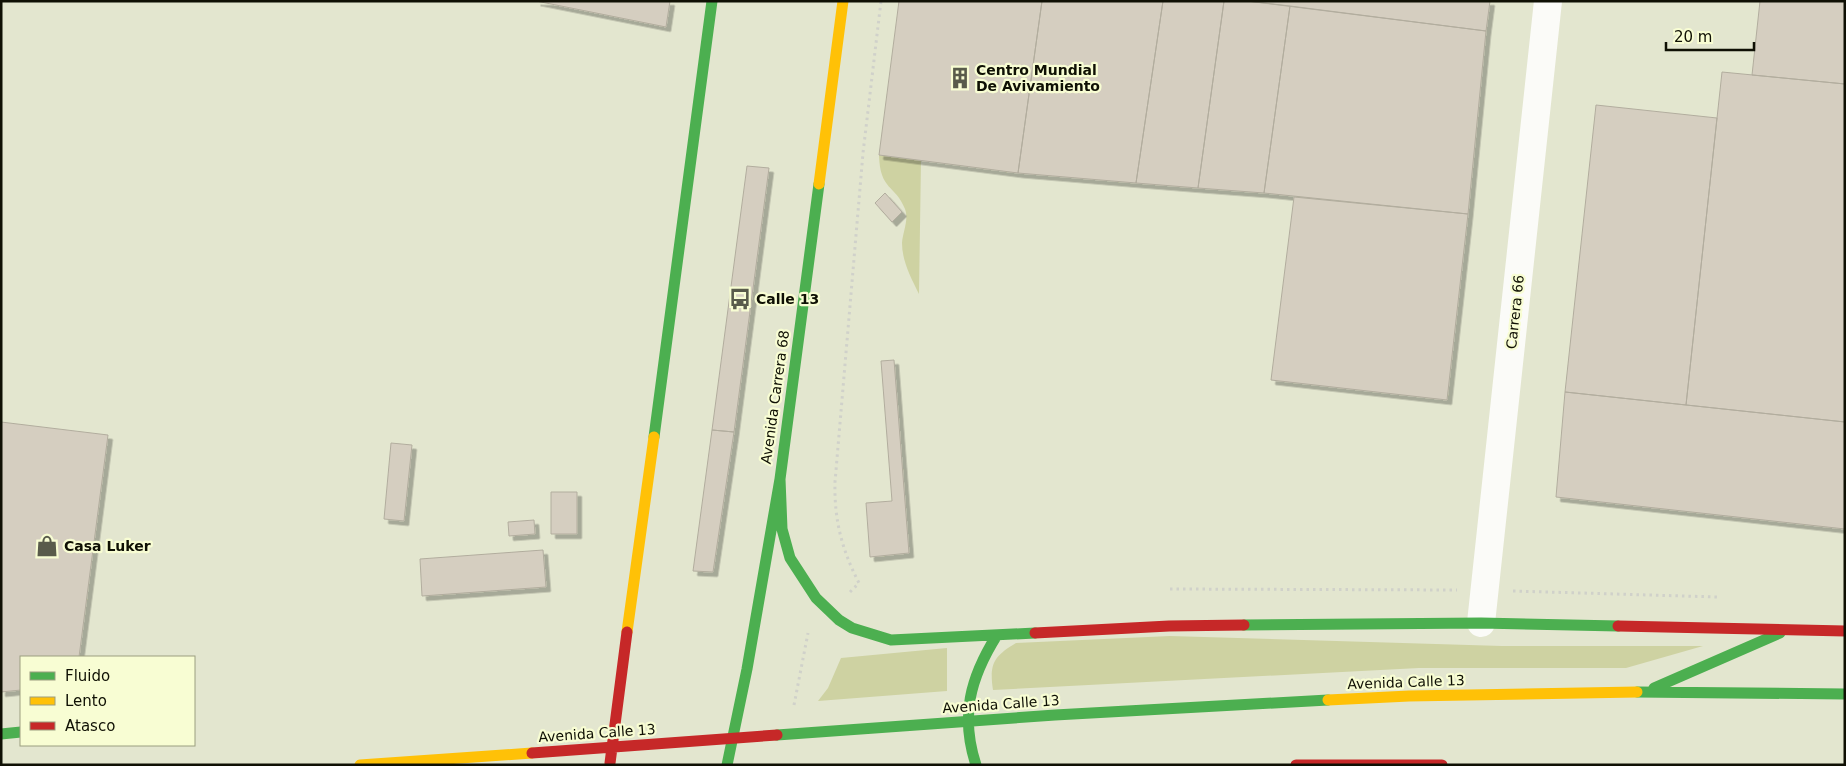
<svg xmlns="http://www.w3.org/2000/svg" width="1846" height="766" viewBox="0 0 1846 766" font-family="'DejaVu Sans',sans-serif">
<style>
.green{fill:#ced2a2}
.building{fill:#d5cec0;stroke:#b2ad9e;filter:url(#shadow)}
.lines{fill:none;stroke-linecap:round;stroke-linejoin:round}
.path{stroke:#d0d1ca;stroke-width:3;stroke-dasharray:2.5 4;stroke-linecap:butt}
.street{stroke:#fbfbf8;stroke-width:28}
.fast{stroke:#4caf50;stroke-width:11}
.slow{stroke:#ffc107;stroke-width:11}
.jam{stroke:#c62828;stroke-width:11}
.labels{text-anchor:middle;stroke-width:4.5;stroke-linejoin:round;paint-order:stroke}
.poi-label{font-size:14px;font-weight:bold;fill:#0f1004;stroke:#f8fdd3;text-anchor:start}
.street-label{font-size:14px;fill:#0f1004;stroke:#f8fdd3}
</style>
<defs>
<filter id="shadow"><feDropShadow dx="4.5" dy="4.5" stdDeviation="0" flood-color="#0004"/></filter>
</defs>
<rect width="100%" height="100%" fill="#e3e6cf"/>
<!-- green -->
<path class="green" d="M879,155l42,5 -2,134c-8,-16 -17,-33 -17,-51 1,-12 7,-23 3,-34 -10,-25 -25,-18 -26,-54z
M1170,636l332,10h201l-77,22h-207l-426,22c-4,-26 1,-34 23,-47z
M947,648v43l-129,10 10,-13 13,-30z"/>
<!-- building -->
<path class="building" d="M536,1h134l-4,26z
M899,1h143l-24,172 -139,-18z
M1042,1h121l-27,182 -118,-10z
M1163,1h61l-26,187 -62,-5z
M1224,1h23l43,5 -26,187 -66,-5z
M1247,1h243l-4,30z
M1760,1h85v83l-93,-9z
M1290,6l196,25 -18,183 -204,-21z
M1722,72l123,12v338l-159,-17z
M1596,105l121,13 -31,287 -121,-13z
M747,166l22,2 -35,264 -22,-2z
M885,193l17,19 -10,10 -17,-19z
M1294,197l174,17 -21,186 -176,-20z
M894,360l15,193 -39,4 -4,-54 26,-2 -11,-140z
M1565,392l280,30v107l-289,-32z
M1,422l107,13 -29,222h-58v33l-20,2z
M712,430l22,2 -21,140 -20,-1z
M391,443l21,2 -8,76 -20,-2z
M551,492h26v42h-26z
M534,520l1,14 -26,2 -1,-14z
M543,550l3,37 -124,9 -2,-37z"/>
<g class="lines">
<!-- path -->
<path class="path" d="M1170,589l287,1
M1513,591l204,6
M850,592l9,-9c-17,-33 -25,-63 -24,-101l28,-329 18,-152
M794,705l14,-72"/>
<!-- street -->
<path class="street" d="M1481,623l67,-622"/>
<!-- fast -->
<path class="fast" d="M654,437l58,-436
M780,479l2,50 8,29 26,40 23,22 13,8 39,12 144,-7
M1244,625l237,-2 137,3
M1654,688l126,-55
M1637,692l208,2
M1,734l20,-2
M777,735l278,-20 273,-15
M727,765l20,-96 33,-190 39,-295
M976,765c-16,-49 -6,-87 21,-130"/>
<!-- slow -->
<path class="slow" d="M819,184l24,-183
M627,632l27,-195
M1328,700l81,-4 228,-4
M360,765l172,-12"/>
<!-- jam -->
<path class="jam" d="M1618,626l227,5
M1035,633l134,-7 75,-1
M532,753l245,-18
M610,763l17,-131
M1296,765h146"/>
</g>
<!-- icons -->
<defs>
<g id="building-bare" transform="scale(1.725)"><path d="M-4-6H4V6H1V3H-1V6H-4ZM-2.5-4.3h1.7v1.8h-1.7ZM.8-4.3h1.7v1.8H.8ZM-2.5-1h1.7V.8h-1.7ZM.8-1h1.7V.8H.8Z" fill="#595b4b" stroke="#f8fdd3" stroke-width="2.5" paint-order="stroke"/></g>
<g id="bus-bare" transform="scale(1.725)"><path d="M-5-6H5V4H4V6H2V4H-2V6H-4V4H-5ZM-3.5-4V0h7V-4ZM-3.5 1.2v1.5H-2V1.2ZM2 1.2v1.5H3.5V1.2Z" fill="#595b4b" stroke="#f8fdd3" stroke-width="2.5" paint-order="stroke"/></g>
<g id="shop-bare" transform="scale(1.725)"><path d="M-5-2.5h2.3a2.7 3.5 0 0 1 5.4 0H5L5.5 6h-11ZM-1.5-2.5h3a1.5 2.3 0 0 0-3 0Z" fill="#595b4b" stroke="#f8fdd3" stroke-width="2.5" paint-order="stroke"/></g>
</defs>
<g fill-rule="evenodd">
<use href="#building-bare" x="960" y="78"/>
<use href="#bus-bare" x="740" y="299"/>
<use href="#shop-bare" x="47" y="546"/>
</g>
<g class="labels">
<!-- poi labels -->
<g class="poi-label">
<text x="976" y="75">Centro Mundial<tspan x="976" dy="16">De Avivamiento</tspan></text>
<text x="756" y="304">Calle 13</text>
<text x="64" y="551">Casa Luker</text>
</g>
<!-- street labels -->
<g class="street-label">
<text transform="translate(1515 312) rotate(-84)" y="5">Carrera 66</text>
<text transform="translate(775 397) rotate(-82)" y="5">Avenida Carrera 68</text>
<text transform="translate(1406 682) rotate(-2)" y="5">Avenida Calle 13</text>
<text transform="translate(1001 704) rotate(-4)" y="5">Avenida Calle 13</text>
<text transform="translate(597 733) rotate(-4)" y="5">Avenida Calle 13</text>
</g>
</g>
<!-- border -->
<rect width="1846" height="766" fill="none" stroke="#0f1004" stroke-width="5"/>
<!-- legend -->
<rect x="20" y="656" width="175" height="90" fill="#f8fdd3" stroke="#9b9e80"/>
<rect x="30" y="672" width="25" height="8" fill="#4caf50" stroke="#9b9e80"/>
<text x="65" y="681" font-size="15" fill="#0f1004">Fluido</text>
<rect x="30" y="697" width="25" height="8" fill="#ffc107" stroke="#9b9e80"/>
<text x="65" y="706" font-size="15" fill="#0f1004">Lento</text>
<rect x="30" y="722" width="25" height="8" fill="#c62828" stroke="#9b9e80"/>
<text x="65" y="731" font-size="15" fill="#0f1004">Atasco</text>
<!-- scale -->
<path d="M1666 42v8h88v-8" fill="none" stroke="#0f1004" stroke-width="2.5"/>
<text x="1674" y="42" font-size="15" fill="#0f1004" stroke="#f8fdd3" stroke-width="4" paint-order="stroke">20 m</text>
</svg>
